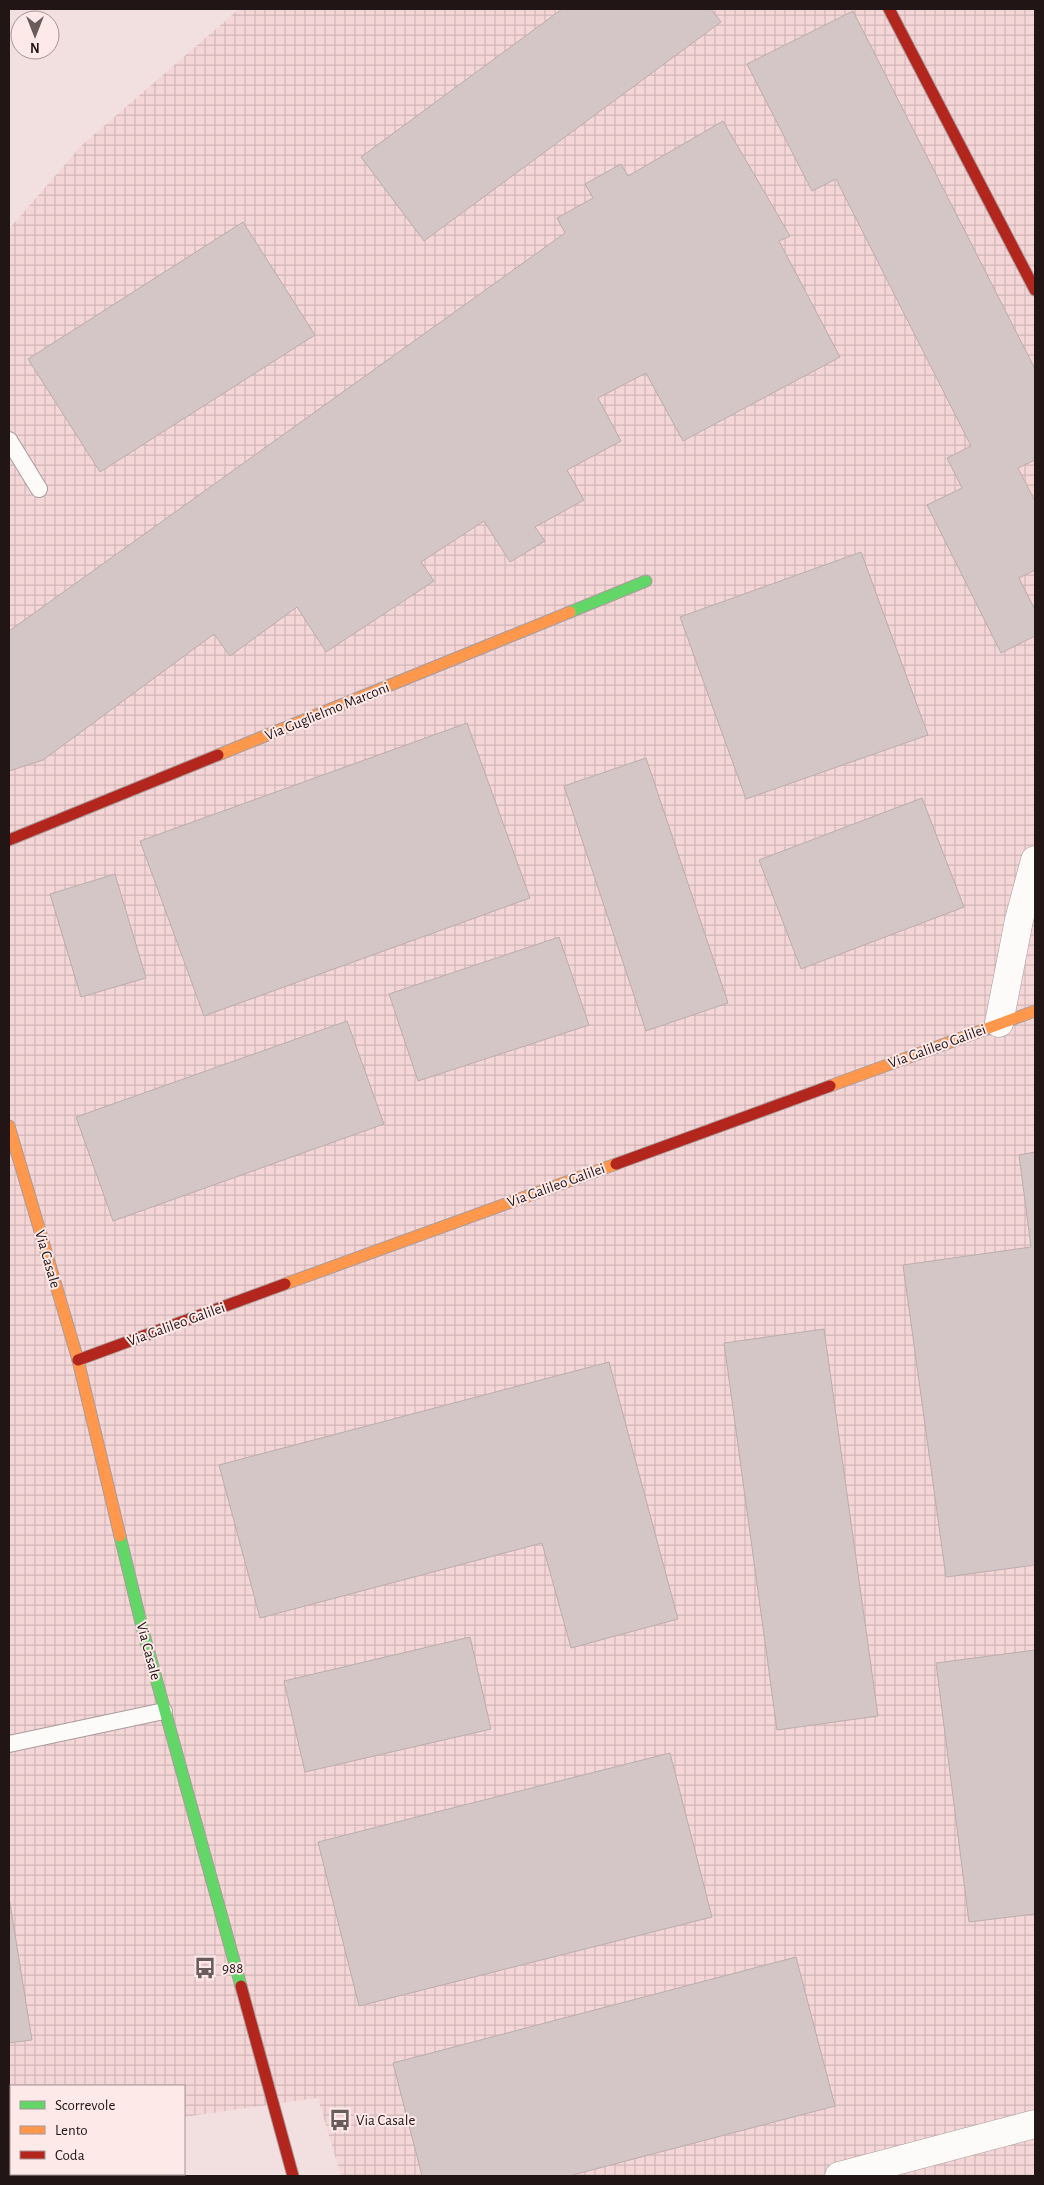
<svg xmlns="http://www.w3.org/2000/svg" width="1044" height="2185" viewBox="0 0 1044 2185" font-family="'Alegreya Sans',sans-serif">
<style>
.industrial{fill:url(#industrial-grid)}
.building{fill:#d4c6c6;stroke:#bbadad}
.lines{fill:none;stroke-linecap:round;stroke-linejoin:round}
.lane-casing{stroke:#a99c9c;stroke-width:18}
.street-casing{stroke:#a99c9c;stroke-width:29}
.fast-casing{stroke:#a99c9c;stroke-width:13}
.slow-casing{stroke:#a99c9c;stroke-width:13}
.jam-casing{stroke:#a99c9c;stroke-width:13}
.lane{stroke:#fdfafa;stroke-width:16}
.street{stroke:#fdfafa;stroke-width:28}
.fast{stroke:#63d668;stroke-width:11}
.slow{stroke:#ff974d;stroke-width:11}
.jam{stroke:#b3261e;stroke-width:11}
.labels{text-anchor:middle;stroke-width:4;stroke-linejoin:round;paint-order:stroke}
.street-label{font-size:15px;fill:#211516;stroke:#fee9e9}
.poi-label{font-size:15px;fill:#211516;stroke:#fee9e9;text-anchor:start}
</style>
<defs>
<pattern id="industrial-grid" width="8" height="8" patternUnits="userSpaceOnUse" patternTransform="scale(1.25)"><rect width="8" height="8" fill="#f5d6d7"/><path d="M0 4h8M4 0v8" fill="none" stroke="#d2b7b8"/></pattern>
</defs>
<rect width="100%" height="100%" fill="#f2e0e0"/>
<!-- industrial -->
<path class="industrial" d="M239,9h796v2167h-694l-23,-78 -134,19v-31h-173v55h-2v-1912l73,-84z"/>
<!-- building -->
<path class="building" d="M562,9h149l10,13 -297,219 -63,-84z
M853,11l182,358v91l-17,8 17,33v69l-16,8 16,32v26l-34,17 -74,-148 35,-17 -15,-30 24,-12 -135,-267 -24,12 -65,-127z
M723,121l67,115 -11,5 61,116 -157,84 -37,-68 -48,25 23,43 -54,29 17,30 -49,27 10,14 -35,21 -26,-41 -63,41 13,19 -108,71 -29,-45 -67,49 -16,-22 -171,126 -34,11v-140l556,-398 -8,-15 36,-20 -8,-14 36,-20 7,12z
M243,222l72,113 -215,137 -72,-113z
M861,552l67,183 -182,64 -66,-182z
M467,723l63,175 -326,118 -64,-175z
M646,758l82,245 -82,28 -82,-245z
M922,798l42,109 -163,62 -42,-109z
M115,874l31,104 -65,19 -31,-103z
M559,937l30,88 -171,56 -29,-87z
M347,1021l37,103 -271,97 -37,-104z
M1035,1152v413l-89,12 -43,-312 128,-18 -12,-92z
M824,1329l54,387 -101,14 -53,-387z
M609,1362l69,257 -107,29 -29,-105 -282,75 -41,-153z
M470,1637l21,92 -186,43 -21,-91z
M1035,1650v264l-66,8 -33,-259z
M670,1753l42,164 -353,89 -41,-164z
M9,1897l23,143 -23,3z
M796,1957l39,149 -266,70h-147l-29,-113z"/>
<g class="lines">
<!-- lane casing -->
<g class="lane-casing">
<path id="lane" d="M9,440l30,49
M9,1744l155,-33"/>
</g>
<!-- street casing -->
<g class="street-casing">
<path id="street" d="M999,1023l20,-103 16,-60
M839,2176l196,-52"/>
</g>
<!-- fast casing -->
<g class="fast-casing">
<path id="fast" d="M570,612l76,-31
M120,1536l23,95 98,355"/>
</g>
<!-- slow casing -->
<g class="slow-casing">
<path id="slow" d="M218,755l352,-143
M830,1086l205,-75
M9,1126l69,234 42,176
M285,1284l331,-120"/>
</g>
<!-- jam casing -->
<g class="jam-casing">
<path id="jam" d="M889,9l146,281
M9,840l209,-85
M616,1164l214,-78
M78,1360l207,-76
M241,1986l52,190"/>
</g>
<!-- lane -->
<use href="#lane" class="lane"/>
<!-- street -->
<use href="#street" class="street"/>
<!-- fast -->
<use href="#fast" class="fast"/>
<!-- slow -->
<use href="#slow" class="slow"/>
<!-- jam -->
<use href="#jam" class="jam"/>
</g>
<!-- icons -->
<defs>
<g id="bus-bare" transform="scale(1.725)"><path d="M-5-6H5V4H4V6H2V4H-2V6H-4V4H-5ZM-3.5-4V0h7V-4ZM-3.5 1.2v1.5H-2V1.2ZM2 1.2v1.5H3.5V1.2Z" fill="#6a5c5d" stroke="#fee9e9" stroke-width="2.5" paint-order="stroke"/></g>
</defs>
<g fill-rule="evenodd">
<use href="#bus-bare" x="205" y="1968"/>
<use href="#bus-bare" x="340" y="2120"/>
</g>
<g class="labels">
<!-- street labels -->
<g class="street-label">
<text transform="translate(327 711) rotate(-22)" y="5">Via Guglielmo Marconi</text>
<text transform="translate(937 1046) rotate(-20)" y="5">Via Galileo Galilei</text>
<text transform="translate(556 1185) rotate(-20)" y="5">Via Galileo Galilei</text>
<text transform="translate(48 1259) rotate(74)" y="5">Via Casale</text>
<text transform="translate(176 1324) rotate(-20)" y="5">Via Galileo Galilei</text>
<text transform="translate(149 1651) rotate(75)" y="5">Via Casale</text>
</g>
<!-- poi labels -->
<g class="poi-label">
<text x="222" y="1973">988</text>
<text x="356" y="2125">Via Casale</text>
</g>
</g>
<!-- border -->
<rect width="1044" height="2185" fill="none" stroke="#211516" stroke-width="20"/>
<!-- legend -->
<rect x="10" y="2085" width="175" height="90" fill="#fee9e9" stroke="#a69495"/>
<rect x="20" y="2101" width="25" height="8" fill="#63d668" stroke="#a69495"/>
<text x="55" y="2110" font-size="15" fill="#211516">Scorrevole</text>
<rect x="20" y="2126" width="25" height="8" fill="#ff974d" stroke="#a69495"/>
<text x="55" y="2135" font-size="15" fill="#211516">Lento</text>
<rect x="20" y="2151" width="25" height="8" fill="#b3261e" stroke="#a69495"/>
<text x="55" y="2160" font-size="15" fill="#211516">Coda</text>
<!-- north arrow -->
<g transform="translate(35 35) rotate(180)"><circle r="24" fill="#fee9e9" stroke="#a69495"/>
<path d="M0-4L9 19L0 12L-9 19Z" fill="#6a5c5d"/>
<text y="-8" font-size="14" font-weight="bold" text-anchor="middle" fill="#211516">N</text>
</g>
</svg>
